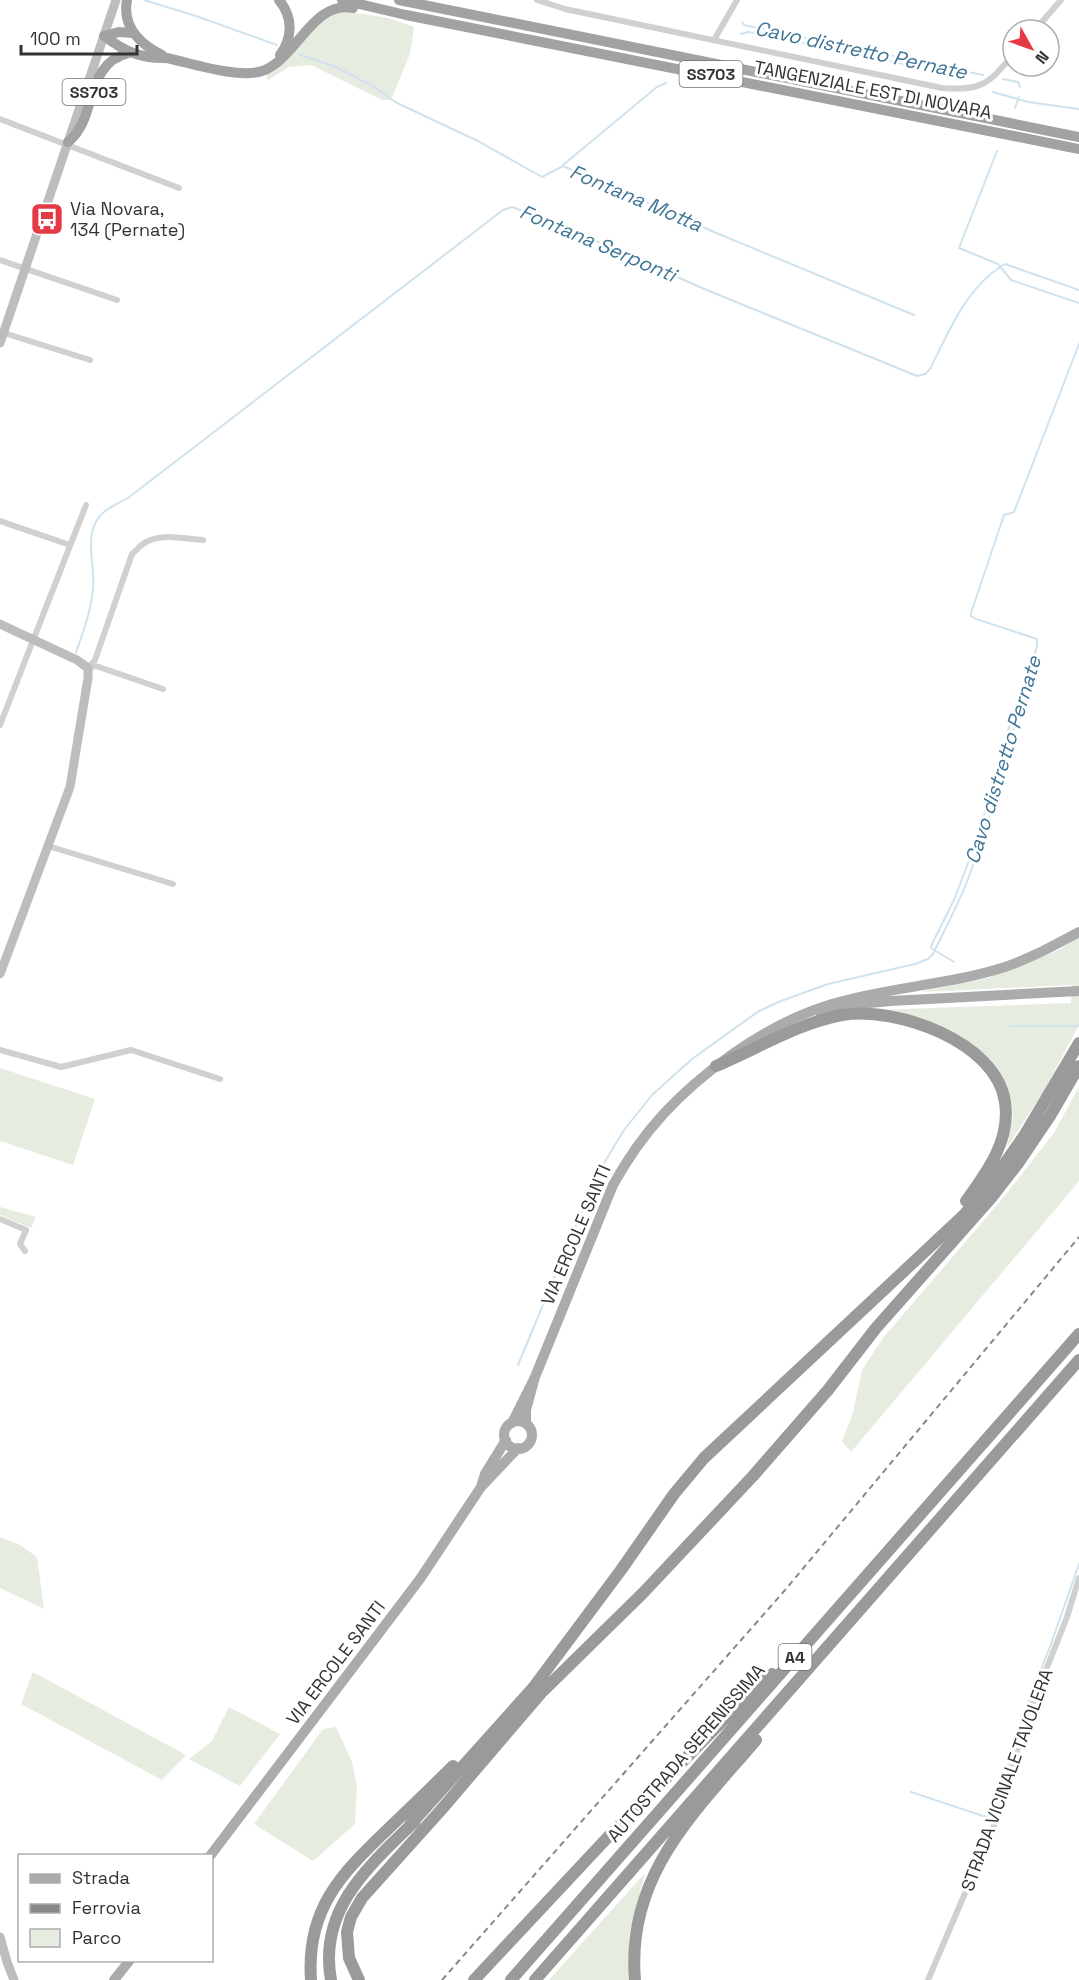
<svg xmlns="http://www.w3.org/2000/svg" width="1079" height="1980" viewBox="0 0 1079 1980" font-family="'Space Grotesk',sans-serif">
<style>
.green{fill:#e6ecdf}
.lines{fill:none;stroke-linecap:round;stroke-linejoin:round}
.stream{stroke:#cfe2ee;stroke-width:2}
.minor{stroke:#d0d0d0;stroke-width:6}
.secondary{stroke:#bdbdbd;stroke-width:9}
.primary{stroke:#ababab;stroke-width:10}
.trunk{stroke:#a2a2a2;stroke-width:10}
.motorway{stroke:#9a9a9a;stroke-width:12}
.rail{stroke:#888;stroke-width:2;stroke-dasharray:6 4.5;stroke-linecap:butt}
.labels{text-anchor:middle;stroke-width:6;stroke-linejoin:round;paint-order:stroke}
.shield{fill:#fff;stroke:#707070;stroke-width:1.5}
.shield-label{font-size:16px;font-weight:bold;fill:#333}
.street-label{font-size:18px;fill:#333;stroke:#fff}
.poi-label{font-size:18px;fill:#333;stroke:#fff;text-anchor:start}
.water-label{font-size:20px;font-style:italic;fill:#3f7597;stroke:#fff}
</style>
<rect width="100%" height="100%" fill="#fff"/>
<!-- green -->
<path class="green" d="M343,11l46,7 25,9 -4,27 -19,46h-9l-71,-35 -22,2 -21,13 -2,-5 20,-13 31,-38 10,-9z
M1079,937v88l-34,64 -38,59c2,-13 8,-30 5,-42 -8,-44 -48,-75 -89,-87 -15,-4 -31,-6 -46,-9l194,-7 1,-18 -152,7 68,-14 71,-28z
M0,1068l95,31 -22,66 -73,-24z
M1079,1087v94l-228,271 -9,-11 11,-28 9,-43 21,-32 120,-140 51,-65z
M0,1207l36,10 -5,11 -31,-13z
M0,1537l20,8 17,12 7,52 -44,-21z
M33,1672l153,83 -24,25 -141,-76z
M229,1707l51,27 -40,52 -51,-27 23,-18z
M336,1727l16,35 5,25 -2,37 -42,37 -59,-37 69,-95z
M645,1873l-16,63v44h-80z"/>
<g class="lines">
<!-- stream -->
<path class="stream" d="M144,0l52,16 81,29
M742,22l2,3 239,50
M741,34l7,-2 8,1 210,44
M300,55l36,12 38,20 23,16 81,38 64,36 21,-11 151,66 200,83
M1003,79l15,3 2,5
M993,92l35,10 51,7
M1015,108l4,-11
M997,151l-38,97 39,16 13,16 68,23
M563,165l94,-78 9,-4
M76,653c7,-21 15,-42 17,-64 3,-24 -12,-58 11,-77 7,-6 17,-10 24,-14l375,-288 9,-3 53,20 137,61 215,88 8,-2 5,-5c19,-38 37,-83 75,-105l74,26
M954,962l-23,-14v-2l23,-46 21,-55 25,-82 10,-40
M1010,1026h69
M518,1365l80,-192 26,-43 28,-35 40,-36 67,-48 22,-10 47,-17 87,-20 13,-5 5,-5c12,-25 25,-49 35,-75 28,-76 46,-155 69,-233v-7l-61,-20 -5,-3v-3l33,-98 10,-3 65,-168
M911,1792l81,27 30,-100 29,-75 28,-80"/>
<!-- minor -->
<path class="minor" d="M537,0l28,9 377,79c40,3 46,-4 71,-33
M1035,30l26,-30
M714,40l23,-40
M0,119l179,69
M0,260l117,40
M4,333l86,27
M0,521l70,24
M88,668l7,-8 37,-106c4,-3 7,-8 11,-10 16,-12 42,-5 60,-4
M88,668l8,-2 67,23
M0,725l86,-220
M48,846l125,38
M0,1050l61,17 70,-17 89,29
M0,1219l26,11 -6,14 5,7
M928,1980l69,-162 30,-100 40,-101 12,-39"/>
<!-- secondary -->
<path class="secondary" d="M0,343l116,-343
M0,624l77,36 11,8v10l-18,109 -70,187
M0,1937l7,25 7,18"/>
<!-- primary -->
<path class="primary" d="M821,1014l48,-11 22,-2 188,-10
M535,1377l78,-192c31,-56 66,-92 118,-130 31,-22 64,-40 101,-51 56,-17 117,-19 173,-37 26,-9 50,-22 74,-35
M504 1435a14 14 0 1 1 28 0a14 14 0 1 1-28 0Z
M512,1423l23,-46 -9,33v13
M506,1440l-21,34 -4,13 37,-39
M210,1856l210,-277 61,-92
M114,1980l16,-20"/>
<!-- trunk -->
<path class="trunk" d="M127,0c-5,27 13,44 35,55
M279,0c14,17 14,37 1,55
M342,0l64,15 673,134
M399,0l680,137
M104,36c20,15 37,23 63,22 24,5 72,21 95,13 35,-12 50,-71 91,-63
M104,36l15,-4 14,1
M68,142c31,-25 15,-78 61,-89"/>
<!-- motorway -->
<path class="motorway" d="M716,1066c41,-17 82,-43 126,-51 54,-9 154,26 163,87 6,38 -18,70 -39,99
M410,1825l123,-137 88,-118 53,-76 30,-36 260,-243 37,-46 23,-33 55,-93
M311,1980c-5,-70 29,-105 76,-150 22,-21 44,-42 66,-64
M331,1980c-13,-71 38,-114 84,-159
M359,1980l-10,-22 -2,-26 4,-15 11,-19 79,-88 100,-117 102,-100 110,-117 75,-86 48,-62 115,-130 28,-36 31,-46 29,-50
M474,1980l134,-143 151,-153 13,-10
M511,1980l568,-646
M535,1980l544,-620
M635,1980c-9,-105 59,-167 121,-240"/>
<!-- rail -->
<path class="rail" d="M442,1980l344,-391 293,-352"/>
</g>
<!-- icons -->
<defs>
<g id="bus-square" transform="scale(1.725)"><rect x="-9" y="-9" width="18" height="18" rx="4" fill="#e63946" stroke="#fff"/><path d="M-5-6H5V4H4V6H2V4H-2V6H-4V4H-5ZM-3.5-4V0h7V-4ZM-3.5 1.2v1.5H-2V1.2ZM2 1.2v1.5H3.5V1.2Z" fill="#fff"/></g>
</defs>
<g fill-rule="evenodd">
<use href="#bus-square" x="47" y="219"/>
</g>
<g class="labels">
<!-- shield labels -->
<g class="shield">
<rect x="679.5" y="61" width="63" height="26" rx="4.5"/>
<rect x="62.5" y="79" width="63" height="26" rx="4.5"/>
<rect x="778.5" y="1644" width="33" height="26" rx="4.5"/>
</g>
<g class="shield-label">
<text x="711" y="80">SS703</text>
<text x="94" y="98">SS703</text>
<text x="795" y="1663">A4</text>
</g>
<!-- street labels -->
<g class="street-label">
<text transform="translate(873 90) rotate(11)" y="6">TANGENZIALE EST DI NOVARA</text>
<text transform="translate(576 1235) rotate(-67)" y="6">VIA ERCOLE SANTI</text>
<text transform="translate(336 1663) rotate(-53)" y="6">VIA ERCOLE SANTI</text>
<text transform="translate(686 1753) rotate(-49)" y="6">AUTOSTRADA SERENISSIMA</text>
<text transform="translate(1007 1780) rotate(-70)" y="6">STRADA VICINALE TAVOLERA</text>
</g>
<!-- poi labels -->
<g class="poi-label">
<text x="70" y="215">Via Novara,<tspan x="70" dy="21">134 (Pernate)</tspan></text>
</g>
<!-- water labels -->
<g class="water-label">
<text transform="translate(861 50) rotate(12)" y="7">Cavo distretto Pernate</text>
<text transform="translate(636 198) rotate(23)" y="7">Fontana Motta</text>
<text transform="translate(598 243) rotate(23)" y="7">Fontana Serponti</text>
<text transform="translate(1003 760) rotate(-73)" y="7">Cavo distretto Pernate</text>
</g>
</g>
<!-- legend -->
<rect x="18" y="1854" width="195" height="108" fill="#ffffff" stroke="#adadad" stroke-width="1.5"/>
<rect x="30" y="1874" width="30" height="9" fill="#ababab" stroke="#adadad" stroke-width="1.5"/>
<text x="72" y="1884" font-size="18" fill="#333333">Strada</text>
<rect x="30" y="1904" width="30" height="9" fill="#888888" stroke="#adadad" stroke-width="1.5"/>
<text x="72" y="1914" font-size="18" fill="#333333">Ferrovia</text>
<rect x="30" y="1929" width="30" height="18" fill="#e6ecdf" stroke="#adadad" stroke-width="1.5"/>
<text x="72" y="1944" font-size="18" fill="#333333">Parco</text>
<!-- north arrow -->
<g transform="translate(1031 48) rotate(130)"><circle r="28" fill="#ffffff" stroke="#adadad" stroke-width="1.5"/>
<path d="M0-4.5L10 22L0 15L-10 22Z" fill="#e63946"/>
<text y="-9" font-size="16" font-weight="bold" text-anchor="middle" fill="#333333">N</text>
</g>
<!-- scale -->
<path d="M21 45v9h116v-9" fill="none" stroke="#333333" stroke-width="3"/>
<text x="30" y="45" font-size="18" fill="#333333" stroke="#ffffff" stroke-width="4.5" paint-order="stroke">100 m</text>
</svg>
